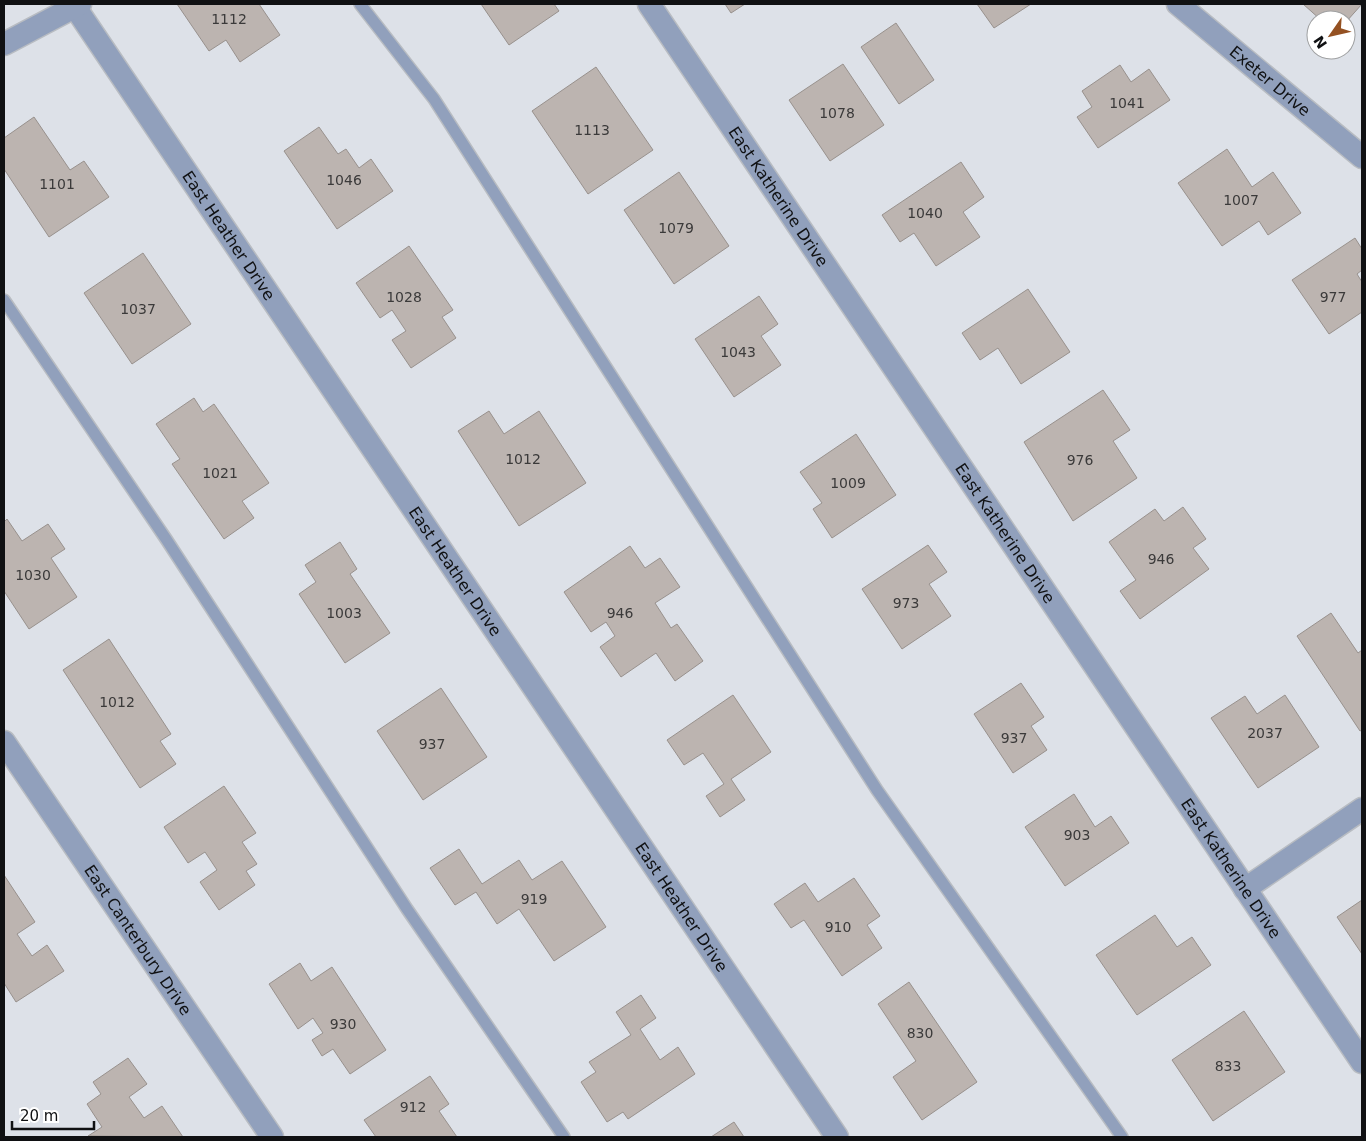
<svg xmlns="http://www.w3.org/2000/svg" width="1366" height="1141" viewBox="0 0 1366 1141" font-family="'DejaVu Sans',sans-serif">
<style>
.building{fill:#bcb4b0;stroke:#98918d}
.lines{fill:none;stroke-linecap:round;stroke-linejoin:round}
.service-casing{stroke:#b8bcc2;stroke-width:14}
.minor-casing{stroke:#b8bcc2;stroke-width:25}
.service{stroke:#91a0bc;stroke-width:11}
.minor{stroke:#91a0bc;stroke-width:22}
.labels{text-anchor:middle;stroke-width:4.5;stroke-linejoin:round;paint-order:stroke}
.number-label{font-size:14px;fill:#3b3a3a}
.street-label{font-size:16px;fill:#101113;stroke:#fff}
</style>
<rect width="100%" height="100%" fill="#dde1e8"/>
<!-- building -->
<path class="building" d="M177,4h82l21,31 -40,27 -14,-22 -17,11z
M481,4h73l5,7 -50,34z
M725,4h20l-14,9z
M977,4h54l-37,24z
M1303,4h59l-16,18v-2h-25z
M896,23l38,57 -35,24 -38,-57z
M843,64l41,61 -54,36 -41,-61z
M1120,65l11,17 18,-13 21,31 -72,48 -21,-31 15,-10 -10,-16z
M596,67l57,83 -65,44 -56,-83z
M34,117l36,53 14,-9 25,36 -60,40 -45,-68v-31z
M319,127l19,27 8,-5 13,19 12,-9 22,32 -56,38 -53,-78z
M1227,149l25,38 21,-15 28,41 -33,22 -9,-14 -37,25 -44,-63z
M961,162l23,35 -21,15 17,25 -44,29 -22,-33 -14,9 -18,-27z
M679,172l50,74 -55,38 -50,-74z
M1355,238l7,11v21l-5,4 5,8v30l-33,22 -37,-54z
M409,246l44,64 -11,7 14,21 -45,30 -19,-28 14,-9 -14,-21 -12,8 -24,-35z
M143,253l48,71 -59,40 -48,-71z
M1028,289l42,63 -49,32 -23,-36 -18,12 -18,-27z
M759,296l19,28 -17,12 20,29 -47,32 -39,-58z
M1103,390l27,40 -17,11 24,37 -64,43 -49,-79z
M194,398l9,14 11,-8 55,79 -27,18 12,17 -30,21 -52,-75 8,-5 -24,-35z
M489,411l15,23 35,-23 47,72 -67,43 -61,-95z
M856,434l40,61 -64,43 -19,-29 9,-6 -22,-31z
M1183,507l23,32 -13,9 16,21 -69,50 -20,-28 16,-11 -27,-38 46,-33 9,12z
M7,519l15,22 26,-17 17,25 -14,9 26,39 -48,32 -25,-38v-69z
M340,542l17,27 -7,5 40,59 -45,30 -46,-69 17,-12 -11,-17z
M928,545l19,27 -18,12 22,32 -49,33 -40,-60z
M630,546l15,22 15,-10 20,29 -25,16 16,25 6,-4 26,37 -28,20 -19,-28 -35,24 -21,-30 15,-11 -9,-14 -15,10 -27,-40z
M1331,613l27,40 4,-3v80l-2,1 -63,-95z
M109,639l62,95 -11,7 16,23 -36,24 -77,-118z
M1021,683l23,34 -13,9 16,24 -34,23 -39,-59z
M441,688l46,69 -64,43 -46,-69z
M733,695l38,57 -40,27 14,21 -25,17 -14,-21 18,-12 -21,-31 -19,12 -17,-25z
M1285,695l34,52 -61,41 -47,-70 34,-22 12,18z
M224,786l32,47 -14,9 15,22 -11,7 9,14 -36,25 -19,-28 17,-12 -12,-18 -17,11 -24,-36z
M1074,794l21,33 16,-11 18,27 -64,43 -40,-59z
M459,849l23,35 37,-24 13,20 30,-19 44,66 -52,34 -35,-52 -22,15 -21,-32 -21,13 -25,-37z
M4,875l31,47 -18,12 15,22 15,-11 17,26 -48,31 -12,-19z
M854,878l26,38 -13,9 15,23 -40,28 -38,-56 -13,8 -17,-24 31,-21 13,19z
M1362,900v54l-25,-37z
M1155,915l22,32 15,-10 19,28 -74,50 -41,-60z
M300,963l11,18 21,-14 54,83 -36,24 -17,-25 -11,7 -10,-16 11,-7 -10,-15 -15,11 -29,-45z
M909,982l68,100 -55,38 -29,-43 23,-16 -38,-57z
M641,995l15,23 -16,11 20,31 18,-13 17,27 -67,45 -5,-7 -16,10 -26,-40 15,-10 -7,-10 42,-27 -15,-23z
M1244,1011l41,61 -72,49 -41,-61z
M128,1058l19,26 -18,13 15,21 18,-12 21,31 -95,-1 14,-9 -15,-23 14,-10 -8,-12z
M430,1076l19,28 -10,7 18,26h-81l-12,-17z
M734,1122l10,15h-33z"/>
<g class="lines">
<!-- service casing -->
<g class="service-casing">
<path id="service" d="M360,4l74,95 443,691 245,347
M4,300l162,239 241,370 157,228"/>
</g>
<!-- minor casing -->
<g class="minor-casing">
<g id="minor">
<path id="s1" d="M73,4l764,1133"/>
<path id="s2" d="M649,4l713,1058"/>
<path id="s3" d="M1178,4l184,153"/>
<path d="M4,44l76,-40"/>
<path id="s4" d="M4,742l268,395"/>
<path d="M1245,889l117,-80"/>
</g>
</g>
<!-- service -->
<use href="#service" class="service"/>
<!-- minor -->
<use href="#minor" class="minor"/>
</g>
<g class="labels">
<!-- number labels -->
<g class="number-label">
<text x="229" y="24">1112</text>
<text x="1127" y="108">1041</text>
<text x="837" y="118">1078</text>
<text x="592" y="135">1113</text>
<text x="344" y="185">1046</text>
<text x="57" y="189">1101</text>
<text x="1241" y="205">1007</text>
<text x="925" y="218">1040</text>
<text x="676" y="233">1079</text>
<text x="404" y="302">1028</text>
<text x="1333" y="302">977</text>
<text x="138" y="314">1037</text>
<text x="738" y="357">1043</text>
<text x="523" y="464">1012</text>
<text x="1080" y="465">976</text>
<text x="220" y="478">1021</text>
<text x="848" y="488">1009</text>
<text x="1161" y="564">946</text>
<text x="33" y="580">1030</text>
<text x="906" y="608">973</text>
<text x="344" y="618">1003</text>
<text x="620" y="618">946</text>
<text x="117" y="707">1012</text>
<text x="1265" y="738">2037</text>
<text x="1014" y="743">937</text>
<text x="432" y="749">937</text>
<text x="1077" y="840">903</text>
<text x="534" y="904">919</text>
<text x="838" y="932">910</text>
<text x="343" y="1029">930</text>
<text x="920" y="1038">830</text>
<text x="1228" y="1071">833</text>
<text x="413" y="1112">912</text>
</g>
<!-- street labels -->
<g class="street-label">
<text dy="6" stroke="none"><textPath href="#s3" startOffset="120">Exeter Drive</textPath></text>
<text dy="6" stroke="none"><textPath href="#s2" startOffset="232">East Katherine Drive</textPath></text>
<text dy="6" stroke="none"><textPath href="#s1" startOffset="279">East Heather Drive</textPath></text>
<text dy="6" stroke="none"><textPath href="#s2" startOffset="638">East Katherine Drive</textPath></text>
<text dy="6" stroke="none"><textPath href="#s1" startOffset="684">East Heather Drive</textPath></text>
<text dy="6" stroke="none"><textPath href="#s2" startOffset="1042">East Katherine Drive</textPath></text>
<text dy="6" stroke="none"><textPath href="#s1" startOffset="1089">East Heather Drive</textPath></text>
<text dy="6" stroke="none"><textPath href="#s4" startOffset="239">East Canterbury Drive</textPath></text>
</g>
</g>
<!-- border -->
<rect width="1366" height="1141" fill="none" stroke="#101113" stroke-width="10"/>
<!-- north arrow -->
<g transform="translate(1331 35) rotate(236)"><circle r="24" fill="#ffffff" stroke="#9fa0a1"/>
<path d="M0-4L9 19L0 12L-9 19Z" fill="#945122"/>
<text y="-8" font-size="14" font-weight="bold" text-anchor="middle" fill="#101113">N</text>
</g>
<!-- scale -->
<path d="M12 1121v8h82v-8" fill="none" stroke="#101113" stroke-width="2.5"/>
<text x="20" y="1121" font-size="15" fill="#101113" stroke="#ffffff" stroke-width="4" paint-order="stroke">20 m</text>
</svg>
